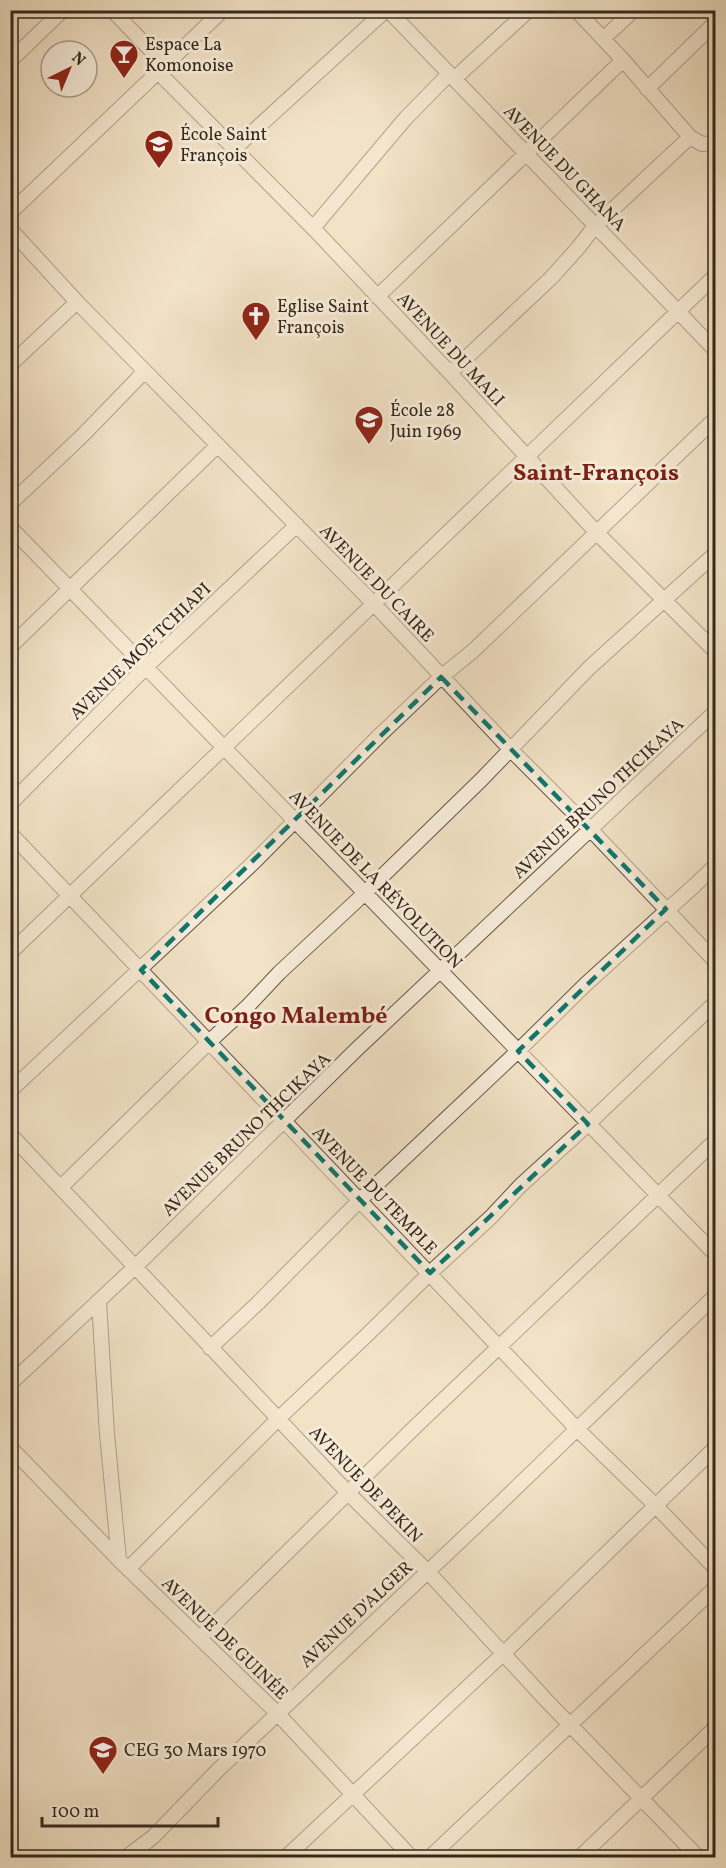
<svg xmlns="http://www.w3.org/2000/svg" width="726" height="1868" viewBox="0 0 726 1868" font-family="Vollkorn,serif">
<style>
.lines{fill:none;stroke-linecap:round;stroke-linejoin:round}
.minor-casing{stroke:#645746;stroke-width:16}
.minor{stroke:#f7ecda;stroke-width:14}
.marked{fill:none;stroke:#0f766e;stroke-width:4.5;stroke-dasharray:12 8;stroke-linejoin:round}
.labels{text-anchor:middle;stroke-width:6;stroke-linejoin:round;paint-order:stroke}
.poi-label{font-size:18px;fill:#35291b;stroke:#f7ecda;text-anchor:start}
.street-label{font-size:18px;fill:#35291b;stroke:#f7ecda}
.district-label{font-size:24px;font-weight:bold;fill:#7a1f14;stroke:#f7ecda}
</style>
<rect width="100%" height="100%" fill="#f2e2c6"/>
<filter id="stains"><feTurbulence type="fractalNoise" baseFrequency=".00333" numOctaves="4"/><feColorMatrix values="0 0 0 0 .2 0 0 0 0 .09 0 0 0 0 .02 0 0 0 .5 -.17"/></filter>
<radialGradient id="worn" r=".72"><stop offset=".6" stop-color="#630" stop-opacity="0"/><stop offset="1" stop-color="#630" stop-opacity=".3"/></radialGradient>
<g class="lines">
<!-- minor casing -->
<g class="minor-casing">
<path id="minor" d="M112,10l54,56
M388,10l328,341
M576,10l47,50 67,77 12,7 14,-1
M603,39l31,-29
M10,61l53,-51
M159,73l154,155 137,145 146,159 120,120
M454,79l75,-69
M647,89l69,-67
M234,149l152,-139
M10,213l213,-203
M313,228l92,-109 44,-45
M10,229l67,73 297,302 136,145 81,81 125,132
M377,297l246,-237
M10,365l67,-63
M450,373l101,-95 27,-30 17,-22 95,-89
M10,504l72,-68 63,-65
M10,527l706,728
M10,647l208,-202
M10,804l136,-137 151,-142
M10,833l567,596 78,76 61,64
M10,953l706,-678
M10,1091l242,-227 129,-130 60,-57 32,-26 243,-233
M10,1134l339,360 79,78 118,128 153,158
M61,1187l148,-145 39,-36 31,-33 86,-80 116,-113 108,-112 127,-115
M99,1302l8,132 12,126
M210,1348l48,-45 102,-103 158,-149 68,-67 109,-99 21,-20
M10,1384l126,-118 222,-218 358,-337
M10,1447l109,113 158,153 135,145
M128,1569l150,-150 89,-84 63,-62 61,-56 29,-31 68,-62 128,-122
M200,1638l217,-213 299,-285
M125,1858l28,-21 65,-67 275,-260 223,-215
M285,1858l219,-205 212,-206
M429,1858l287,-271
M579,1858l137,-131"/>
</g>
<!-- minor -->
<use href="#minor" class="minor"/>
</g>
<!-- marked area -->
<path d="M0 0H726V1868H0ZM441,677l225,232 -148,142 70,73 -158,149 -289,-303z" fill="#f2e2c6" fill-opacity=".55" fill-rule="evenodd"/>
<path class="marked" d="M441,677l225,232 -148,142 70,73 -158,149 -289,-303z"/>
<!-- icons -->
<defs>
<g id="bar-pin" transform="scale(1.5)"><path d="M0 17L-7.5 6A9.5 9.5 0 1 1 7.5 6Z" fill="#8f2418" stroke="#f7ecda"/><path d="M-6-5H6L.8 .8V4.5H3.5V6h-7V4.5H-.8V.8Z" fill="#fff"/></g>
<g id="school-pin" transform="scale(1.5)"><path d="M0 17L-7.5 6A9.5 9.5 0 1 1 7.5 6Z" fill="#8f2418" stroke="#f7ecda"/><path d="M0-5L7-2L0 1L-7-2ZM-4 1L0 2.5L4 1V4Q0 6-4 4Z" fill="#fff"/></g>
<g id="church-pin" transform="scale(1.5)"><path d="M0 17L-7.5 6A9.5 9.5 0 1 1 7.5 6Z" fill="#8f2418" stroke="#f7ecda"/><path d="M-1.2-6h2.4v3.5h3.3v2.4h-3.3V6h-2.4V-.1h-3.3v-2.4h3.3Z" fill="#fff"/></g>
</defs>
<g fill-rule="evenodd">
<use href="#bar-pin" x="124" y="54"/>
<use href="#school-pin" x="159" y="144"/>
<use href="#church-pin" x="256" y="316"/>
<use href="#school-pin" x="369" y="420"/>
<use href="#school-pin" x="103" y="1750"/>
</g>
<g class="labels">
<!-- poi labels -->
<g class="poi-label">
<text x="145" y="50">Espace La<tspan x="145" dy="21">Komonoise</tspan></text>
<text x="180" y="140">École Saint<tspan x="180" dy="21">François</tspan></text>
<text x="277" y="312">Eglise Saint<tspan x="277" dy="21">François</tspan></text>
<text x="390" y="416">École 28<tspan x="390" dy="21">Juin 1969</tspan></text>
<text x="124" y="1756">CEG 30 Mars 1970</text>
</g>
<!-- street labels -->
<g class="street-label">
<text transform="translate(565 168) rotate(46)" y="6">AVENUE DU GHANA</text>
<text transform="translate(451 349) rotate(47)" y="6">AVENUE DU MALI</text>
<text transform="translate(377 583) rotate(46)" y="6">AVENUE DU CAIRE</text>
<text transform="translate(140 651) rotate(-44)" y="6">AVENUE MOE TCHIAPI</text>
<text transform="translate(598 798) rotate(-43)" y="6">AVENUE BRUNO THCIKAYA</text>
<text transform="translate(376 879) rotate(46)" y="6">AVENUE DE LA RÉVOLUTION</text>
<text transform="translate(246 1134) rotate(-44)" y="6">AVENUE BRUNO THCIKAYA</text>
<text transform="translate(375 1190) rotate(46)" y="6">AVENUE DU TEMPLE</text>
<text transform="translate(366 1484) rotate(46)" y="6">AVENUE DE PEKIN</text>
<text transform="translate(356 1614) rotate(-43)" y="6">AVENUE D'ALGER</text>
<text transform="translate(225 1638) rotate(44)" y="6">AVENUE DE GUINÉE</text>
</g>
<!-- district labels -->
<g class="district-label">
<text x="596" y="480">Saint-François</text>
<text x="296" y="1023">Congo Malembé</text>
</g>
</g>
<!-- margin -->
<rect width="726" height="1868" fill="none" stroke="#f2e2c6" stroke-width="36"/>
<rect x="12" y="12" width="702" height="1844" fill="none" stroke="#35291b" stroke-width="3"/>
<rect x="18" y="18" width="690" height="1832" fill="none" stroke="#35291b" stroke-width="1.5"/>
<!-- north arrow -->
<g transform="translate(69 69) rotate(43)"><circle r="28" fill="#f7ecda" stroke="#a99e8e" stroke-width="1.5"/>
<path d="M0-4.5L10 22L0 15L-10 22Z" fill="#8f2418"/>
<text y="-9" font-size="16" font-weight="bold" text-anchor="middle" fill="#35291b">N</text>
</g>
<!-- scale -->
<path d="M42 1817v9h176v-9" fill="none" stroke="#35291b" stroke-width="3"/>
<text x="51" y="1817" font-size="18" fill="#35291b" stroke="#f7ecda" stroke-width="4.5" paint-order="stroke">100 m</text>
<rect width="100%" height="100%" filter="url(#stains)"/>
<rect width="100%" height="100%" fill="url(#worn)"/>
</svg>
